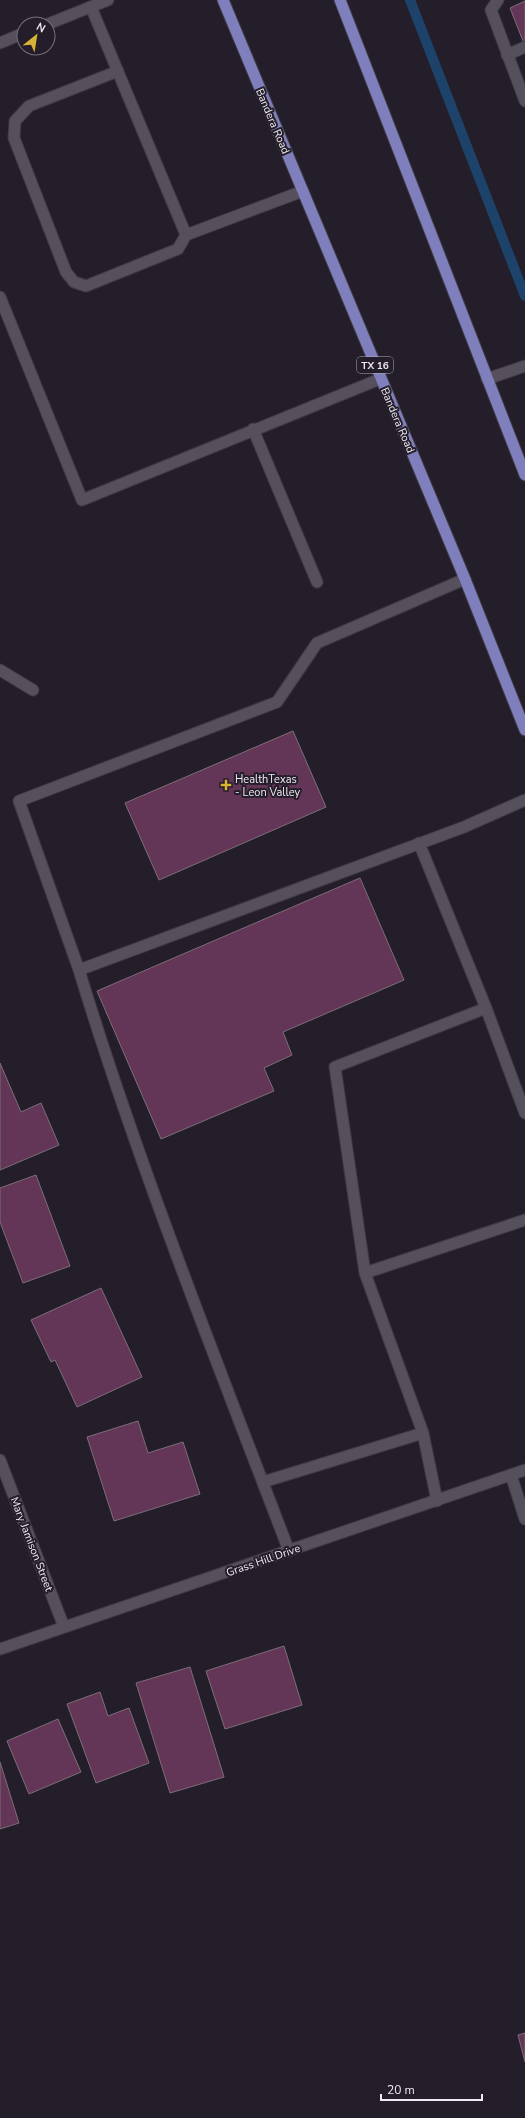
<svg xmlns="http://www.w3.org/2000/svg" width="525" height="2118" viewBox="0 0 525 2118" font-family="'Nunito Sans',sans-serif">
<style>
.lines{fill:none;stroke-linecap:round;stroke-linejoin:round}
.stream{stroke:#1d436b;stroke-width:10}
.building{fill:#633557;stroke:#7d6e78}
.service-casing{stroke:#3e3a43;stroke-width:13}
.minor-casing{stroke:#3e3a43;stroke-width:13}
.primary-casing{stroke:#3e3a43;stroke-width:13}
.service{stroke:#564f5c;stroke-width:11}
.minor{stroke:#564f5c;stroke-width:11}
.primary{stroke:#7f7fbd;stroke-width:11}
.poi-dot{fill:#d8b434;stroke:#241e2a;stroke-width:1.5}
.labels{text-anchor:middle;stroke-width:4;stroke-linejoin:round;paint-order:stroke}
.shield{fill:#241e2a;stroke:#b1acb6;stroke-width:1}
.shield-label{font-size:10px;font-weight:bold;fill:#eee9f2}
.street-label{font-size:11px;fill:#eee9f2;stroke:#241e2a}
.poi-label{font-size:11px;fill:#eee9f2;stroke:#241e2a;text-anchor:start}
</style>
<rect width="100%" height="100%" fill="#241e2a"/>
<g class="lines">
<!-- stream -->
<path class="stream" d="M410,0l115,296"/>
</g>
<!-- building -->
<path class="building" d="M525,1v45l-15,-38z
M293,731l33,76 -167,73 -34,-77z
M360,878l44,102 -121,52 9,23 -28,13 10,23 -113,48 -64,-148z
M0,1063l21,49 20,-9 18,42 -59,25z
M36,1175l34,91 -47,17 -23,-61v-34z
M101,1288l41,89 -65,30 -22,-47 -4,2 -20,-42z
M138,1421l10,32 35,-11 17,52 -86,27 -27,-84z
M284,1646l18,59 -77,24 -19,-58z
M190,1667l34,110 -54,16 -34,-110z
M100,1692l8,24 21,-8 20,55 -53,20 -29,-79z
M58,1719l23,53 -52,22 -22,-53z
M0,1762l19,61 -19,6z
M525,2033v29l-7,-27z"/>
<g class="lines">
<!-- service casing -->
<g class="service-casing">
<path id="service" d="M498,0l-7,10 34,91
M91,7l95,228 117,-44
M507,55l18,-8
M118,71l-89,35 -14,15 -1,17 52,134 8,10 12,4 92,-37 8,-14
M0,297l82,203 298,-121
M487,379l38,-13
M253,429l64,153
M0,670l33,20
M79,970l-60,-169 258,-99 40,-59 148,-64
M486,1008l39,105
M365,1273l160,-53
M423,1433l14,68
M511,1475l14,44
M263,1482l160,-49 -58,-160 -30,-206 151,-59 -67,-165
M289,1551c-73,-192 -150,-384 -210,-581l385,-143 61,-27"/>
</g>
<!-- minor casing -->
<g class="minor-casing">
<path id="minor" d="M48,24l60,-24
M0,43l24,-10
M0,1460l64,167
M0,1649l525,-179"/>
</g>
<!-- primary casing -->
<g class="primary-casing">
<path id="primary" d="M223,0l242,579 60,151
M340,0l185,475"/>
</g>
<!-- service -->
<use href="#service" class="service"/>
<!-- minor -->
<use href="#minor" class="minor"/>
<!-- primary -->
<use href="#primary" class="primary"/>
</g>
<!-- markers -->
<path class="poi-dot" d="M224 779h4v4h4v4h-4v4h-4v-4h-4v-4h4z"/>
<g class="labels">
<!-- shield labels -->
<rect class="shield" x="357" y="357" width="36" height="16" rx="3"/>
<g class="shield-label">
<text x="375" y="369">TX 16</text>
</g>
<!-- street labels -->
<g class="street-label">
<text transform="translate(273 121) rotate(67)" y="4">Bandera Road</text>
<text transform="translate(398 420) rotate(67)" y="4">Bandera Road</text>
<text transform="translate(32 1544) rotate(69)" y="4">Mary Jamison Street</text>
<text transform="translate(263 1560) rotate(-19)" y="4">Grass Hill Drive</text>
</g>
<!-- poi labels -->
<g class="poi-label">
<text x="235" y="783">HealthTexas<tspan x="235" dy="13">- Leon Valley</tspan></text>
</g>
</g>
<!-- north arrow -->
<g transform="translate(36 36) rotate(30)"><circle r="19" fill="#241e2a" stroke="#756f7a"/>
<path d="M0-3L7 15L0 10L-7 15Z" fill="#d8b434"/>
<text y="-6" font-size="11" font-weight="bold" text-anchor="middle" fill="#eee9f2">N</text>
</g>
<!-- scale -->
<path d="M381 2094v6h101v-6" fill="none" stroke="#eee9f2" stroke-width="2"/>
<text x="387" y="2094" font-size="12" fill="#eee9f2" stroke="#241e2a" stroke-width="3" paint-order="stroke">20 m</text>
</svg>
